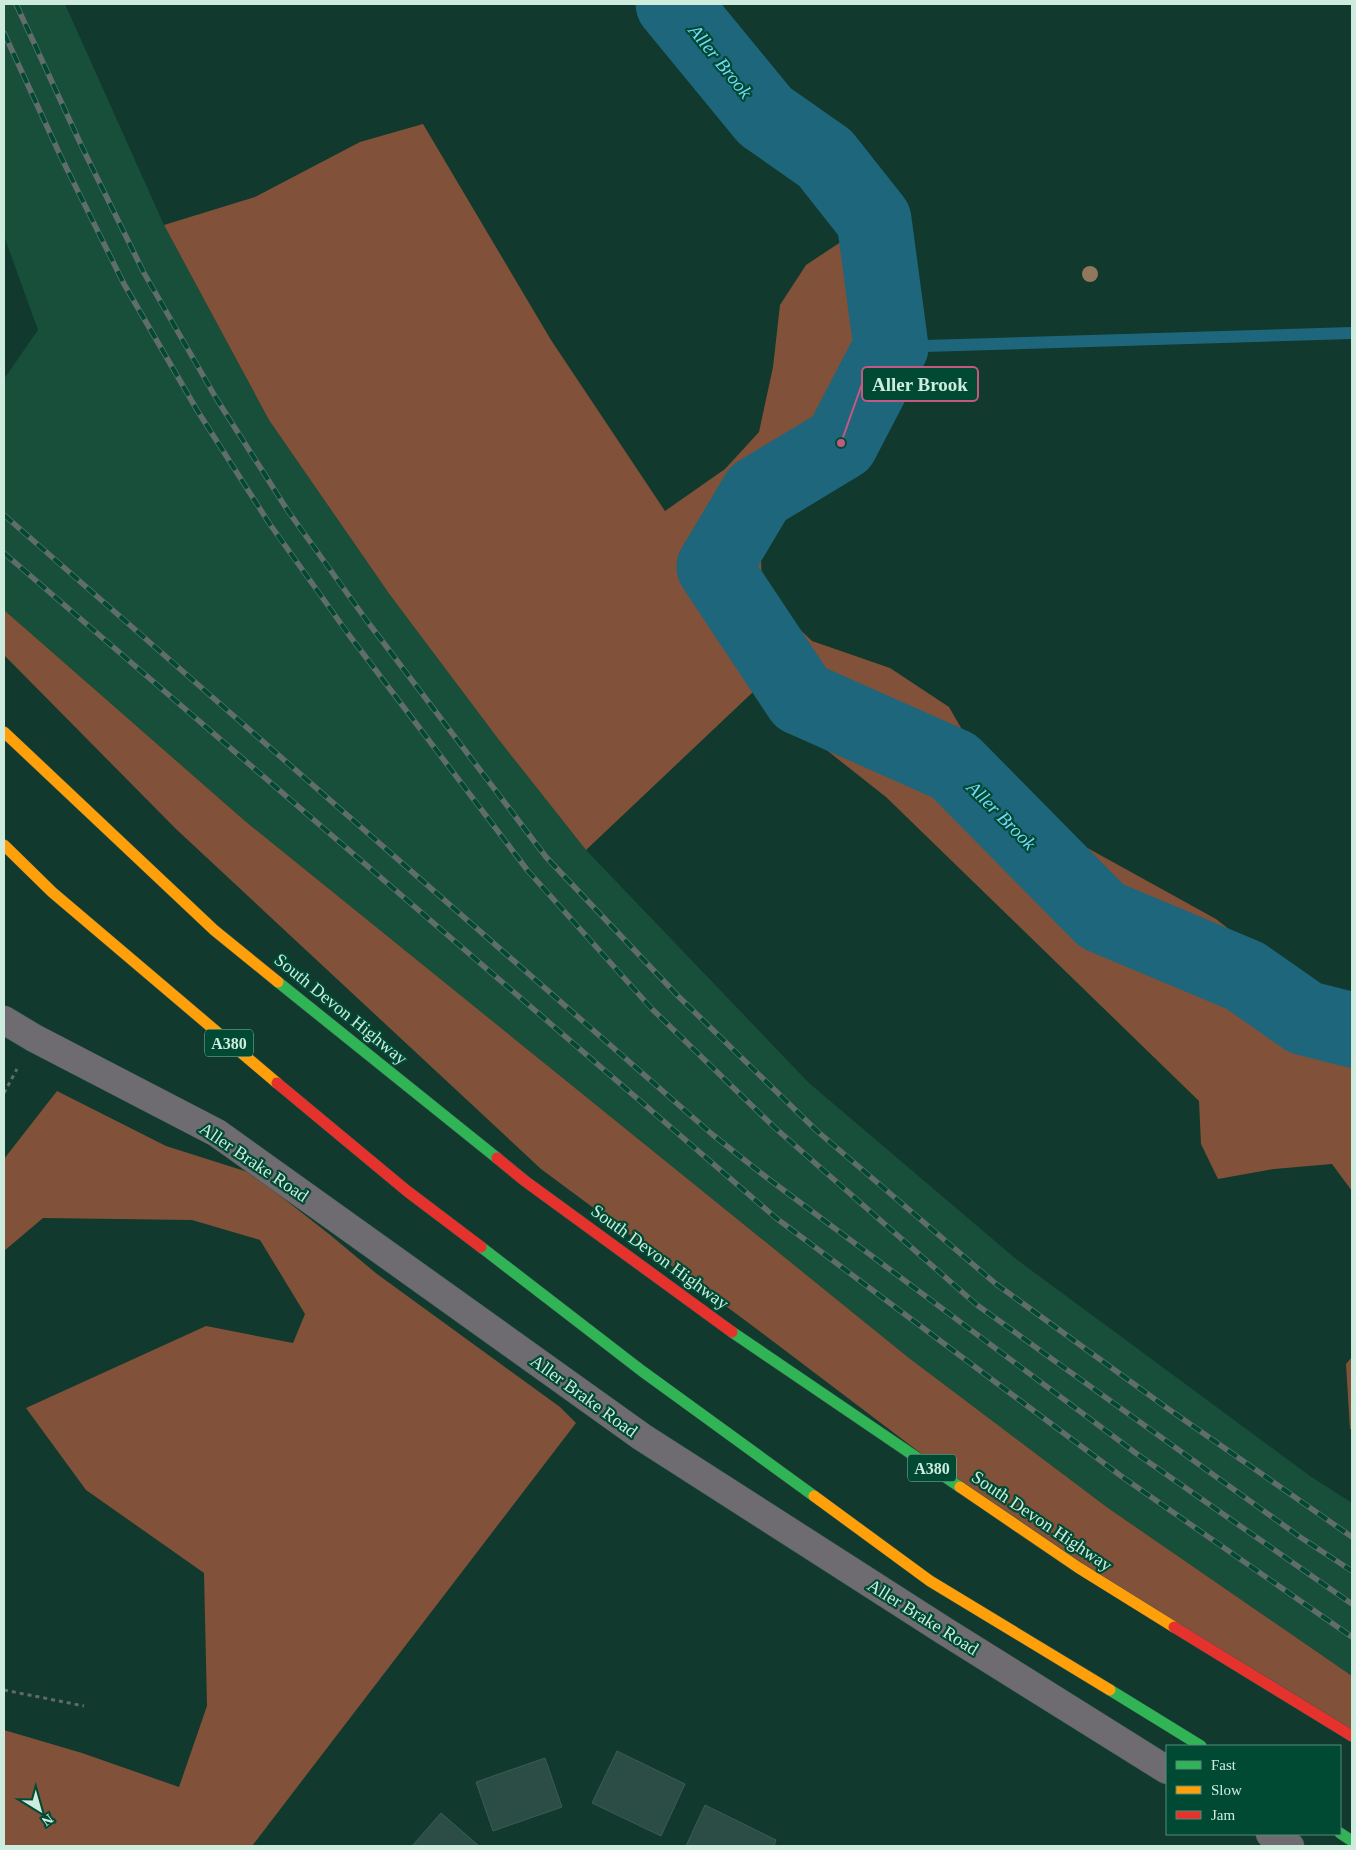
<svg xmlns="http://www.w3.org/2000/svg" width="1356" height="1850" viewBox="0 0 1356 1850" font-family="'Times New Roman',serif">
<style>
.built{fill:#184f3b}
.green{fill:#815239}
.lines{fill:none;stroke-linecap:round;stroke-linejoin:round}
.stream{stroke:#1e667b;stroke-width:12}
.river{stroke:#1e667b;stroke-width:75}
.building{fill:#2b4d46;stroke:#3c5c55}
.street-casing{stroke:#36564b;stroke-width:29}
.fast-casing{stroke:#36564b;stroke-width:12}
.slow-casing{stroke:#36564b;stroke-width:12}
.jam-casing{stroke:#36564b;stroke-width:12}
.path{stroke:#606a69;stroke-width:3;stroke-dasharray:4 4;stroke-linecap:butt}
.street{stroke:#6e6c70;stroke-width:28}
.fast{stroke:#30b455;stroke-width:11}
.slow{stroke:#ff9f0a;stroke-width:11}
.jam{stroke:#e5322d;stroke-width:11}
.rail-casing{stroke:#606d6a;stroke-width:5.5}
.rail{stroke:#004a34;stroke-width:4;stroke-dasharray:11;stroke-linecap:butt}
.tree{fill:#90775d}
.labels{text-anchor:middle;stroke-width:4.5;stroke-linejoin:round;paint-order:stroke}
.shield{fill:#004a34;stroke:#90bbaa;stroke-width:1}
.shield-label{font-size:16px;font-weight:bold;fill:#cdecdd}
.street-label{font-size:18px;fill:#cdecdd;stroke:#004a34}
.water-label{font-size:19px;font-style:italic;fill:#76d7fc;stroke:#004a34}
.leader{fill:none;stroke:#c55882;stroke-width:2}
.callout-dot{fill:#c55882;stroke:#004a34;stroke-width:2}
.callout{fill:#004a34;stroke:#c55882;stroke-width:2}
.callout-label{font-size:19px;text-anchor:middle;font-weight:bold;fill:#cdecdd}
</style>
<rect width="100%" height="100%" fill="#11392d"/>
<!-- built -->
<path class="built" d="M4,4h61l99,221 105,195 121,175 109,145 87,110 223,233 207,176 294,217 42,27v173l-244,-168 -199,-150 -664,-537 -241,-211v-231l34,-49 -34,-94z"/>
<!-- green -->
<path class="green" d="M423,124l128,216 114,171 60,-42 34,-37 14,-65 7,-62 26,-40 68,-45 44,67 1,59 -45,64 -114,113 2,70 50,48 78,27 59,39 30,52 94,81 143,79 120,93 16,6v173l-20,-27 -58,5 -56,10 -17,-35 -2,-43 -313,-304 -133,-105 -167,158 -87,-110 -109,-145 -121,-175 -105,-195 91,-28 105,-55z
M4,610l241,211 664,537 199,150 244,168v59l-273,-162 -333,-252 -205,-152 -365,-340 -172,-174z
M57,1091l109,55 85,27 78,61 48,40 183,133 16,16 -324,423h-248v-116l78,23 97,34 28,-81 -3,-133 -118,-83 -60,-82 180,-82 87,17 12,-29 -45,-74 -68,-20 -149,-2 -39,33v-92z
M1352,1357v72h-2l-4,-65z"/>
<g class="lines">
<!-- stream -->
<path class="stream" d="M891,347l461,-14"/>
<!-- river -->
<path class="river" d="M673,4l92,112 60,42 49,62 17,127 -50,96 -83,50 -44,74 87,131 153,68 148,150 143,60 60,42 47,12"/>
</g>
<!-- building -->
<path class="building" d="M617,1751l68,33 -24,52 -69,-33z
M545,1758l17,49 -69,24 -17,-49z
M705,1805l71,35 -2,6h-88z
M441,1813l38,33h-67z"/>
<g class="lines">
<!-- street casing -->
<g class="street-casing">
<path id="street" d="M4,1020l30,18 183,95 425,304 301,193 224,140
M1270,1834l20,12"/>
</g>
<!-- fast casing -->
<g class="fast-casing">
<path id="fast" d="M278,982l219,176
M481,1247l161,124 172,125
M732,1332l228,155
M1110,1690l91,56
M1340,1833l12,8"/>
</g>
<!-- slow casing -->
<g class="slow-casing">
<path id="slow" d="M4,732l210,198 64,52
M4,845l48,47 225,191
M960,1487l119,81 95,59
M814,1496l116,85 180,109"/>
</g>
<!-- jam casing -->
<g class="jam-casing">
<path id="jam" d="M277,1083l130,108 74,56
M497,1158l28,23 207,151
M1174,1627l178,109"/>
</g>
<!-- path -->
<path class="path" d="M4,1093l13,-24
M4,1690l80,16"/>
<!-- street -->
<use href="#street" class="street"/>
<!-- fast -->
<use href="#fast" class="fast"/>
<!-- slow -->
<use href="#slow" class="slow"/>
<!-- jam -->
<use href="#jam" class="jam"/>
<!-- rail casing -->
<g class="rail-casing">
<path id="rail" d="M16,4l66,143 62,126 72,125 72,113 79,110 179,236 132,139 139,135 179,153 171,124 185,129
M4,33l57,124 63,127 73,126 72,113 80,112 179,236 124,138 122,118 203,178 323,232 52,34
M4,515l709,620 53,42 371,277 215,150
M4,553l772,665 345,258 231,161"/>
</g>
<!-- rail -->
<use href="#rail" class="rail"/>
</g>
<!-- trees -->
<circle class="tree" cx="1090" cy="274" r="8"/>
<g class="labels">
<!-- shield labels -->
<g class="shield">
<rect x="205" y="1029.5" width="48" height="27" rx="4"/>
<rect x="908" y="1454.5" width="48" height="27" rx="4"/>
</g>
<g class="shield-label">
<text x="229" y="1049">A380</text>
<text x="932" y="1474">A380</text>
</g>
<!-- street labels -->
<g class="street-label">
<text transform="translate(341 1009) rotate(39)" y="6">South Devon Highway</text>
<text transform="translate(254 1162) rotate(34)" y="6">Aller Brake Road</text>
<text transform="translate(660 1257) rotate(36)" y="6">South Devon Highway</text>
<text transform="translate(584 1396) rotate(36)" y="6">Aller Brake Road</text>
<text transform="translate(1042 1521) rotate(34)" y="6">South Devon Highway</text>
<text transform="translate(923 1617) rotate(32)" y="6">Aller Brake Road</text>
</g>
<!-- water labels -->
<g class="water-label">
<text transform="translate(721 61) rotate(51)" y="7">Aller Brook</text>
<text transform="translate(1002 815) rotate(45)" y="7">Aller Brook</text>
</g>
</g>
<!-- callouts -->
<path class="leader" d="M841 443L862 384"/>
<circle class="callout-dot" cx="841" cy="443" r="5"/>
<rect class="callout" x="862" y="367" width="116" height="34" rx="5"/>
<g class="callout-label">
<text x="920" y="391">Aller Brook</text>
</g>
<!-- border -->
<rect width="1356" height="1850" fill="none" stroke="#cdecdd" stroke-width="10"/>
<!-- legend -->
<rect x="1166" y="1745" width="175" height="90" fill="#004a34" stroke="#528b78"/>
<rect x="1176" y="1761" width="25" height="8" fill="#30b455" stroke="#528b78"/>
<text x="1211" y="1770" font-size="15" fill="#cdecdd">Fast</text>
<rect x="1176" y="1786" width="25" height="8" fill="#ff9f0a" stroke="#528b78"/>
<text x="1211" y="1795" font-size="15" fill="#cdecdd">Slow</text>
<rect x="1176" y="1811" width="25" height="8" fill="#e5322d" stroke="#528b78"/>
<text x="1211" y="1820" font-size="15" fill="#cdecdd">Jam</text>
<!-- north arrow -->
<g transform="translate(40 1810) rotate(143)" stroke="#004a34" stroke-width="4" paint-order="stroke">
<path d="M0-4L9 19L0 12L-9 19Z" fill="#cdecdd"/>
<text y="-8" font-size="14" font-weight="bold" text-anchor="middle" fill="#cdecdd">N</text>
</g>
</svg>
